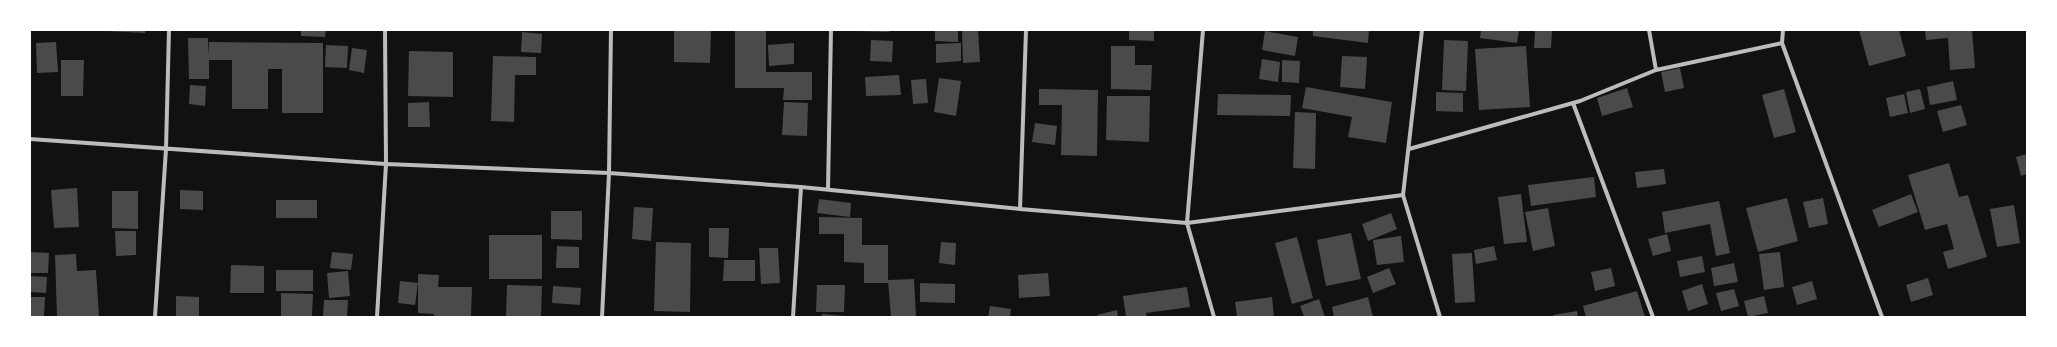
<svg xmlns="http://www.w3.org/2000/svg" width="2057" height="347" viewBox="0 0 2057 347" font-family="Helvetica,sans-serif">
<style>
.building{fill:#4a4a4a}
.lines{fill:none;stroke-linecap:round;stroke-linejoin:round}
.minor{stroke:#bcbcbc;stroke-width:4}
</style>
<rect width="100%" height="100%" fill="#111"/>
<!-- building -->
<path class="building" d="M86,30h59v3z
M301,30h25l-1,7 -24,-1z
M674,30h37l-1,33 -36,-1z
M735,30h31v42h46v28h-29l1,-12h-49z
M858,30h31v2l-31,-1z
M935,30h23v12l-23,-1z
M962,30h16l2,32 -17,1z
M1129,30h25v11l-25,-1z
M1313,30h56l-1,13 -55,-7z
M1481,30h38l-2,13 -37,-5z
M1535,30h17l-1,18h-17z
M1859,30h40l7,26 -37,10z
M1925,30h47l3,38 -25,2 -2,-32 -22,2z
M1265,31l33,6 -3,19 -33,-6z
M522,32l20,2 -1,19 -20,-1z
M188,38h20v17l1,-13 114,1v70h-41v-44h-14v40h-36v-49h-23v19h-20z
M871,40l22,1 -1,21 -22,-1z
M1444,40l24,1 -2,50 -24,-1z
M56,42l2,30 -21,1 -1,-30z
M794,43v21l-25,2 -1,-21z
M961,43v18l-25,2v-19z
M326,45l22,1 -1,22 -22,-1z
M1111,46h24v19h17l-1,25 -40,-1z
M1526,46l4,61 -51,3 -4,-61z
M352,48l15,2 -3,23 -15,-3z
M409,51l44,1v45l-45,-1z
M493,56l43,1v18h-21l-1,47 -23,-1z
M1342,56l25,1 -2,32 -25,-2z
M1262,59l18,3 -2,20 -19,-3z
M61,60h23l-1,36h-22z
M1282,60l18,1 -1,22 -17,-1z
M1680,68l4,20 -19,4 -4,-20z
M899,75l2,20 -35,1 -1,-19z
M939,78l22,3 -5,35 -22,-4z
M926,79l2,24 -15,1 -2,-24z
M1953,81l4,19 -27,5 -3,-18z
M190,85l16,1 -1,20 -16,-2z
M1306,87l86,15 -6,41 -38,-6 4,-20 -50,-9z
M1627,88l6,19 -31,9 -5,-18z
M1039,89l59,1 -1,66 -36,-1 1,-50h-23z
M1784,89l12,43 -22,6 -12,-43z
M1920,89l5,20 -15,4 -4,-21z
M1436,92l27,1v19l-27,-1z
M1218,94l73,1 -1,21 -73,-1z
M1904,94l4,19 -18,4 -4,-19z
M1107,96h43l-1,46 -43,-2z
M429,102l1,25h-22v-24z
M784,102l24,1 -1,33 -25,-1z
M1961,105l6,20 -24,7 -6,-21z
M1295,112l21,1 -1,56 -22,-1z
M1035,123l22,3 -2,19 -23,-3z
M2027,154v20l-6,2 -5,-19z
M1949,163l10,34 9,-2 19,62 -39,12 -5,-17 11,-3 -7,-25 -22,6 -17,-55z
M1664,169l2,15 -29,4 -2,-16z
M1594,177l2,20 -65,9 -3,-21z
M77,188l2,39 -25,1 -3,-38z
M180,190l23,1v19l-23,-1z
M112,191h26v38l-26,-1z
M1521,194l6,48 -23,2 -6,-47z
M1911,194l7,18 -39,15 -7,-17z
M1787,198l11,43 -40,11 -12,-44z
M1823,198l5,26 -19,4 -6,-26z
M819,199l32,4 -1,14 -33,-4z
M276,200h41v18h-41z
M1719,201l11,52 -14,3 -6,-32 -45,9 -3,-21z
M2014,205l6,38 -23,4 -7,-38z
M634,207l19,1 -2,33 -19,-2z
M1548,208l7,38 -22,5 -8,-39z
M551,211h31v29l-31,-1z
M1391,213l6,16 -29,12 -6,-17z
M819,217l43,1v27h26v38h-24v-20l-20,-1v-28h-25z
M709,228h20l-1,30 -19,-1z
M115,231h21v24l-20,1z
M1351,233l10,46 -35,7 -9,-46z
M1667,234l4,17 -18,5 -5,-17z
M489,235h53v44h-53z
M1401,236l3,26 -27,3 -4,-25z
M1297,237l16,61 -21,6 -17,-61z
M656,242l35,1 -1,69 -36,-1z
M941,242l15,1 -1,22 -16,-2z
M557,246l22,1v21h-23z
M1494,246l3,14 -21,4 -2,-14z
M759,248h19l2,35 -19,1z
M30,252l19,1 -1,20h-18z
M332,252l21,2 -2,16 -21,-2z
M1780,252l4,35 -20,3 -5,-36z
M1472,253l3,49 -20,1 -3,-49z
M76,254l1,17 19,-1 3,47h-42l-2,-62z
M1702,256l3,16 -25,5 -3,-16z
M724,260h31v21h-32z
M1734,263l4,19 -24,4 -3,-18z
M231,265l33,1v27h-34z
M1389,268l7,16 -23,9 -6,-16z
M1611,268l4,18 -20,5 -4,-19z
M276,270h37v21h-37z
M348,271l2,25 -21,2 -2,-25z
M1048,273l2,23 -31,2 -1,-23z
M418,274l21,1 -1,12h34l-1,30h-37v-3l-16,-1z
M30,276l17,1 -1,16 -16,-1z
M1928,278l5,17 -22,7 -5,-17z
M914,279l2,38h-25l-3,-37z
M400,281l18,2 -3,22 -17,-2z
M1812,281l5,18 -20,6 -5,-18z
M920,283l35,1v19l-35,-1z
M1702,284l6,20 -20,7 -6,-20z
M507,285l35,1 -1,31h-35z
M817,285h28l-1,27h-28z
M553,286l28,2 -1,17 -28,-2z
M1187,287l3,20 -44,6 1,4h-21l-3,-21z
M1734,289l5,17 -18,5 -5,-18z
M1637,291l8,26h-59l-3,-11z
M281,293l32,1 -1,23h-31z
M176,296l23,1v20h-23z
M1764,296l4,17 -20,4 -4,-16z
M30,297h15l-1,20h-14z
M1272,297l2,20h-37l-2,-15z
M1368,297l5,20h-39l-2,-10z
M1319,299l6,18h-21l-4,-11z
M324,300h24l-1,17h-24z
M990,306l21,3 -1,8h-22z
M1117,310l1,7h-20l-1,-2z
M1577,311l1,6h-25v-2z
M822,314l24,2v1h-24z"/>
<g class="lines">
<!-- minor -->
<path class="minor" d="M1203,30l-16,193 27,94
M1422,30l-19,165 37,122
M1649,30l7,40
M1783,30l-1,13 100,274
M1573,103l80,214
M30,139l356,25 223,9 192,14 219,22 167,14 216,-28
M1409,149l171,-48 76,-31 126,-27
M828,189l3,-159
M1020,209l6,-179
M155,317l11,-168 3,-119
M377,317l9,-153 -1,-134
M602,317l7,-144 2,-143
M793,317l8,-130"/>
</g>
<!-- border -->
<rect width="2057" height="347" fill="none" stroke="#ffffff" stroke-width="62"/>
</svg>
